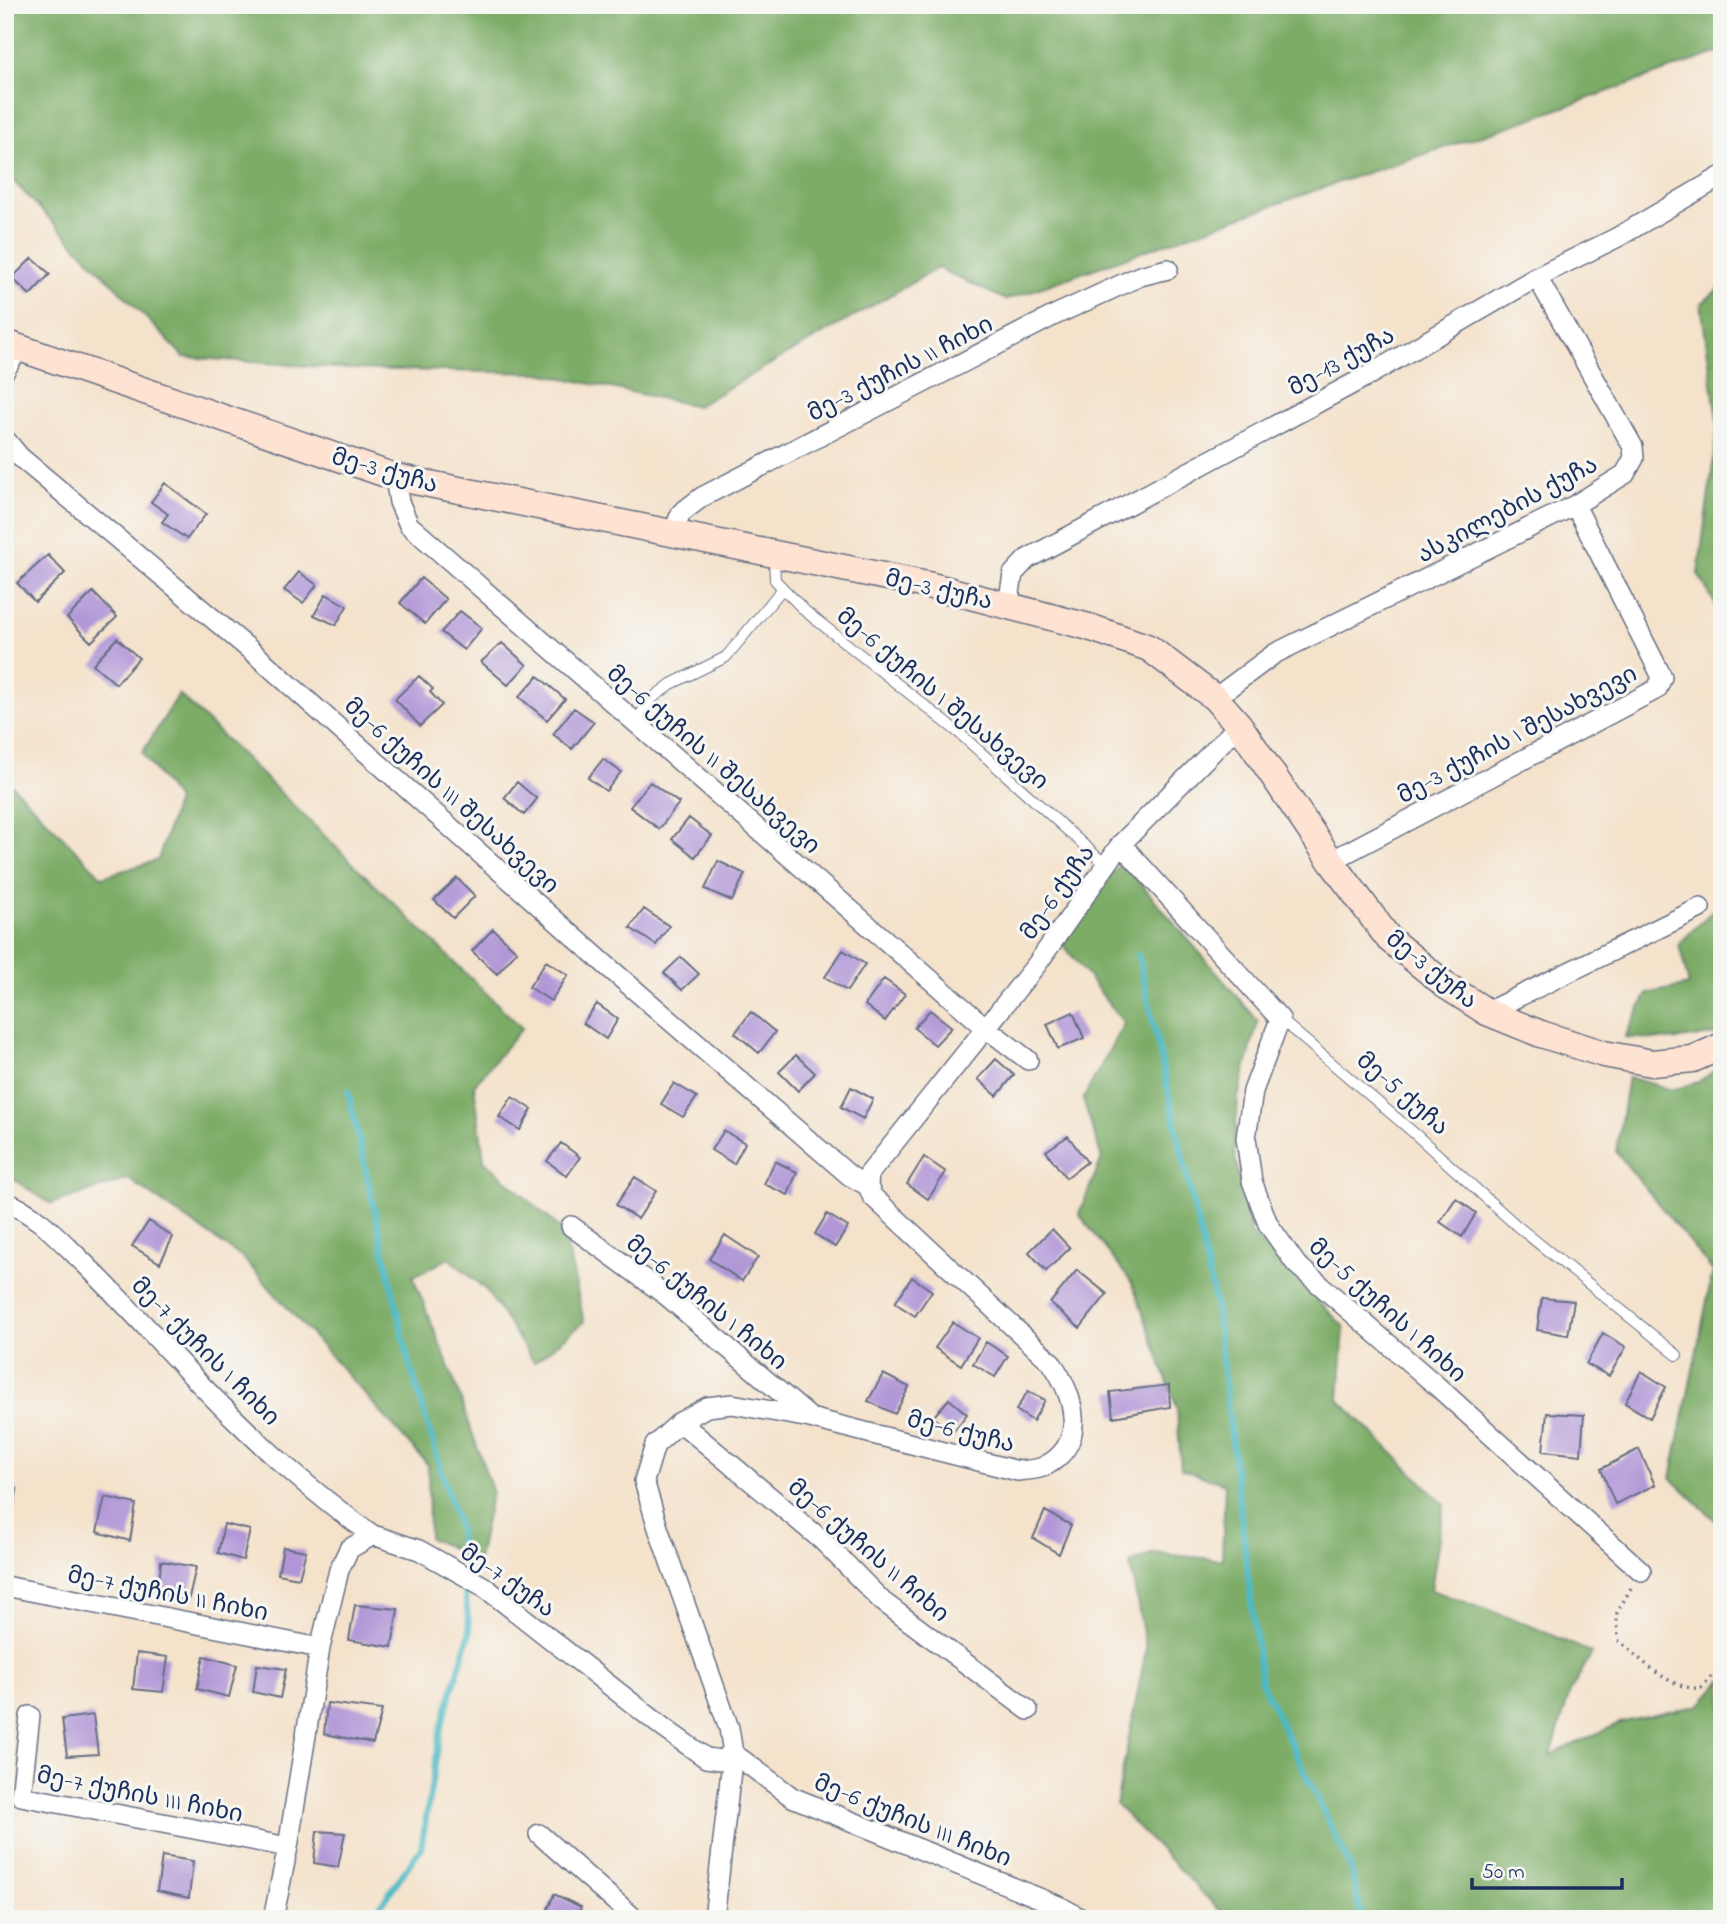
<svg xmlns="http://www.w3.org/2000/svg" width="1727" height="1924" viewBox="0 0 1727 1924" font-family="'Indie Flower','Noto Sans Georgian',sans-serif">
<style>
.forest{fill:#7cac66;stroke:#4c6e62;stroke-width:2}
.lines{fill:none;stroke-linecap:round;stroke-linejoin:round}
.stream{stroke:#4bb9c4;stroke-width:6}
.building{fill:#b197d7}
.lane-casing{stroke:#676e84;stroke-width:12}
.street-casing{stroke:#676e84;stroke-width:22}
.secondary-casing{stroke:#676e84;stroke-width:29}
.path{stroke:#676e84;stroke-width:3.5;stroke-dasharray:2 5;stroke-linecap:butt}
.lane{stroke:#fff;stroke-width:10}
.street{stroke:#fff;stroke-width:19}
.secondary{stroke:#fee3d2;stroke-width:26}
.labels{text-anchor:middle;stroke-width:6;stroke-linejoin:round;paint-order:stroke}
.street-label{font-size:24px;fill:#1b2f5e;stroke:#f6f6f2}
</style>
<rect width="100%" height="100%" fill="#f6f6f2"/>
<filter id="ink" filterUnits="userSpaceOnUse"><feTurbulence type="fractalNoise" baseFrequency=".0143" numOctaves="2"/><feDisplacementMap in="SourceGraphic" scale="14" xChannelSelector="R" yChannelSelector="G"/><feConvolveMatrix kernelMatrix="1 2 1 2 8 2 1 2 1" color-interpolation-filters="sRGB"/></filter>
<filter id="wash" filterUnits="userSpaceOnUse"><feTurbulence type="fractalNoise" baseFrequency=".00686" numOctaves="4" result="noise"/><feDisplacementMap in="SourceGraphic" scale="28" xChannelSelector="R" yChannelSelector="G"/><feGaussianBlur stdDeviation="1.57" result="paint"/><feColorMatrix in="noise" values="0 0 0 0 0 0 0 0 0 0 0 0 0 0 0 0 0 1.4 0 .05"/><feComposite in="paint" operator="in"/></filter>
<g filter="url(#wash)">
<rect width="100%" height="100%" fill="#f4e2cb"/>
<!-- forest -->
<path class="forest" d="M5,5h1717v46l-206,73 -174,57 -336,119 -68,-32 -241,138 -158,-33 -188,-4 -167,-12 -167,-172 -12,-16z
M1722,286v330l-24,-42 20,-148 -17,-122z
M179,694l343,334 -48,57 10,75 80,72 20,90 -50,40 -48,-72 -37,-32 -36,19 41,103 38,110 -14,69 -49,-21 -1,-73 -185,-207 -115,-79 -77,25 -46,-30v-396l97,99 56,-17 19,-60 -35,-47z
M1122,862l136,159 -20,76 -4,55 17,81 93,94 -5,73 105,104 -13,86 93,33 68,30 -22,39 -19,63 69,-32 80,-18 22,-25v239h-494l-112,-114 30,-156 -16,-85 23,-11 69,7 3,-76 -44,-15 -4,-61 -45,-125 -53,-69 23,-56 -19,-59 41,-76 -65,-84z
M1722,904v130l-53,6 -44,-3 22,-43 42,-9 -10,-41 36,-36z
M1722,1066v461l-51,-49 42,-207 -97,-119 12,-75 45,13 25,-8z"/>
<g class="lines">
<!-- stream -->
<path class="stream" d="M1138,955l77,347 46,380 89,184 12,53
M348,1091l60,267 51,172 2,26
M371,1919l50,-71 20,-120 29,-96 -5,-38"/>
</g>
<g id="blocks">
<!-- building -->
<path class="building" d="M32,258l18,16 -20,21 -18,-17z
M165,483l41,31 -19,25 -25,-17 6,-8 -17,-12z
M48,555l17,18 -30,29 -18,-19z
M299,572l18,13 -14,18 -19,-13z
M421,578l25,21 -21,25 -25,-21z
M93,592l24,25 -26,25 -24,-24z
M326,594l21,12 -11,19 -22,-10z
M460,611l22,17 -18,22 -23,-18z
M117,638l22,20 -23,26 -23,-20z
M502,643l25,22 -19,20 -27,-23z
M419,676l14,13 -3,3 12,13 -22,21 -25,-27z
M538,676l27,23 -18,21 -28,-23z
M574,708l20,14 -22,27 -19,-15z
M603,759l18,13 -15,19 -18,-13z
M517,782l20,17 -13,16 -20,-17z
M650,782l29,21 -20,26 -29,-22z
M689,818l23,18 -17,21 -23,-18z
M718,861l27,13 -13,27 -27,-12z
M457,878l18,18 -22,22 -19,-18z
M644,909l25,17 -13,19 -26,-17z
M493,929l24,22 -20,23 -25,-23z
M843,950l22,14 -18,27 -22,-14z
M681,957l18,17 -17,16 -18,-17z
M546,961l22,14 -17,26 -22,-14z
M884,979l21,15 -20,27 -20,-16z
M597,1004l21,15 -12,20 -23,-16z
M930,1010l22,17 -17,18 -21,-17z
M751,1012l24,20 -16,21 -24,-20z
M1073,1012l11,26 -26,11 -11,-25z
M796,1055l19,18 -17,18 -19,-19z
M996,1059l18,16 -17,21 -19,-17z
M674,1083l23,14 -14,20 -22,-13z
M851,1087l22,12 -10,20 -22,-12z
M512,1097l20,12 -12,21 -21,-13z
M724,1131l21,12 -11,21 -23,-14z
M1068,1136l19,26 -21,16 -20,-27z
M561,1143l19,14 -13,19 -20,-15z
M924,1157l22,15 -18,27 -21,-15z
M775,1161l22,11 -9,23 -24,-11z
M635,1177l21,14 -18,28 -22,-14z
M1456,1198l20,15 -14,24 -22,-15z
M827,1214l21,13 -13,20 -20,-13z
M149,1221l24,16 -13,26 -28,-17z
M1052,1229l18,19 -24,23 -17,-19z
M725,1235l33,22 -16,24 -33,-22z
M1077,1270l30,24 -27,34 -30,-25z
M912,1277l20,14 -17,25 -20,-13z
M1542,1298l32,3 -6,34 -31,-5z
M953,1322l25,16 -17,27 -26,-17z
M1603,1333l23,14 -17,29 -23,-12z
M986,1342l22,14 -13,21 -22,-13z
M1641,1371l25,16 -16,31 -25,-15z
M883,1374l26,13 -14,27 -27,-13z
M1169,1385l1,22 -57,10 -3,-25z
M1028,1391l17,9 -12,21 -17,-11z
M949,1399l18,15 -15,19 -19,-16z
M1547,1413l37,2 -3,40 -38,-4z
M1639,1449l16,36 -40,19 -14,-35z
M5,1486l12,3 -6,34 -6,-2z
M105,1497l31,7 -6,37 -33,-9z
M1045,1511l26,14 -12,29 -26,-16z
M224,1524l26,6 -7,30 -25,-7z
M283,1547l23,4 -7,27 -21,-4z
M161,1561l35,6 -8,35 -30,-6z
M355,1605l43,4 -6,38 -43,-7z
M137,1653l31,4 -5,35 -30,-3z
M204,1656l33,9 -8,32 -32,-8z
M257,1665l29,4 -6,29 -27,-6z
M327,1703l55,7 -9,33 -49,-9z
M93,1715l5,39 -31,2 -5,-37z
M317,1831l28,2 -7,34 -24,-4z
M162,1856l31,5 -4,37 -32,-7z
M554,1894l27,13 -5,12h-32z"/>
</g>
</g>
<g filter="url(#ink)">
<use href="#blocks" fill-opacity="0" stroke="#676e84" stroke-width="2"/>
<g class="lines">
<!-- lane casing -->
<g class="lane-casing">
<path id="lane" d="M774,557l1,23 30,31 153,121 147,132
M635,723l15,-23 21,-16 55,-27 57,-69
M1280,1019l134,114 103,93 160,129"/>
</g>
<!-- street casing -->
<g class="street-casing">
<path id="street" d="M5,370l15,-23
M5,439l15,18 235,197 352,312 243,210 18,10
M395,477l4,25 10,23 577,503 42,32
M672,535l9,-22 21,-16 353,-182 85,-39 28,-7
M1008,605l5,-31 14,-15 342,-184 168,-98 81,-40 104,-61
M1215,698l59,-44 301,-149 50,-31 9,-16 -1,-11 -96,-170
M1121,844l159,175 -27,72 -7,47 6,43 16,43 28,40 142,123 203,184
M1331,861l326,-172 5,-12 -87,-172
M1487,1012l213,-104
M5,1202c32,11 56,39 80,62 52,51 100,107 153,158 42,41 87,80 135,113
M571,1226l96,70 141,120
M680,1422l143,119 59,60 146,109
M5,1586l315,62
M30,1716l-9,80 267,51
M733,1753l59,44 269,110 21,12
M539,1834l96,85
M273,1919l15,-72 32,-199 19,-78 10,-21 24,-14 46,15 64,36 182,143 41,29 15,2 12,-7
M714,1919l19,-166 -4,-25 -71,-200 -14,-47 11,-36 25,-23 27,-15 25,-3 78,14 208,53c8,-1 20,-1 27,-5 44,-23 29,-71 6,-104l-179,-166 -4,-10 1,-12 168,-210 84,-120 118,-119"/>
</g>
<!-- secondary casing -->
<g class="secondary-casing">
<path id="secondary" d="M5,343l390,134 537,109 157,41 60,21 66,50 24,27 92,136 58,78 59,48 39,25 54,22 63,20 48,9 41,-4 29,-13"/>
</g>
<!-- path -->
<path class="path" d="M1631,1588l-14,25 1,27c23,19 52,51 83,48l21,-24
M1352,1919l2,-3c9,-1 19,-3 26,3"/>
<!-- lane -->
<use href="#lane" class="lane"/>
<!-- street -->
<use href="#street" class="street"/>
<!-- secondary -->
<use href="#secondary" class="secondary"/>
</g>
</g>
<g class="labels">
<!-- street labels -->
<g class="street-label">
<text transform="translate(1341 361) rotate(-29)" y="8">მე-13 ქუჩა</text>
<text transform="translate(900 368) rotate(-27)" y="8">მე-3 ქუჩის II ჩიხი</text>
<text transform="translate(385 470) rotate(16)" y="8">მე-3 ქუჩა</text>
<text transform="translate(1507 509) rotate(-28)" y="8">ასკილების ქუჩა</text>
<text transform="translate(939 589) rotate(13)" y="8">მე-3 ქუჩა</text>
<text transform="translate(943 698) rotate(40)" y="8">მე-6 ქუჩის I შესახვევი</text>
<text transform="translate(1517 734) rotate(-28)" y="8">მე-3 ქუჩის I შესახვევი</text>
<text transform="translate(714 759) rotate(41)" y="8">მე-6 ქუჩის II შესახვევი</text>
<text transform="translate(452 795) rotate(42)" y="8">მე-6 ქუჩის III შესახვევი</text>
<text transform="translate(1057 892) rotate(-55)" y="8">მე-6 ქუჩა</text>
<text transform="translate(1432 969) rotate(39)" y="8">მე-3 ქუჩა</text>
<text transform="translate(1403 1093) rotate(41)" y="8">მე-5 ქუჩა</text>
<text transform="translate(707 1302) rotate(39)" y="8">მე-6 ქუჩის I ჩიხი</text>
<text transform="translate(1388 1310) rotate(42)" y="8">მე-5 ქუჩის I ჩიხი</text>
<text transform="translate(206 1351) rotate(45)" y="8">მე-7 ქუჩის I ჩიხი</text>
<text transform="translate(961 1431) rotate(14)" y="8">მე-6 ქუჩა</text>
<text transform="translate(869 1550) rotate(41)" y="8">მე-6 ქუჩის II ჩიხი</text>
<text transform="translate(508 1580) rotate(35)" y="8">მე-7 ქუჩა</text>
<text transform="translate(168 1593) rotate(11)" y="8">მე-7 ქუჩის II ჩიხი</text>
<text transform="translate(140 1794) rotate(11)" y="8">მე-7 ქუჩის III ჩიხი</text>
<text transform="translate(913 1820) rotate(22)" y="8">მე-6 ქუჩის III ჩიხი</text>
</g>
</g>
<!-- margin -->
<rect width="1727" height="1924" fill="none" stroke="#f6f6f2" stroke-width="28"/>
<!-- scale -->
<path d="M1472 1878v10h150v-10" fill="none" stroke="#1b2f5e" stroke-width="3.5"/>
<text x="1482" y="1878" font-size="21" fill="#1b2f5e" stroke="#f6f6f2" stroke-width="5" paint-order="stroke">50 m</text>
</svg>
